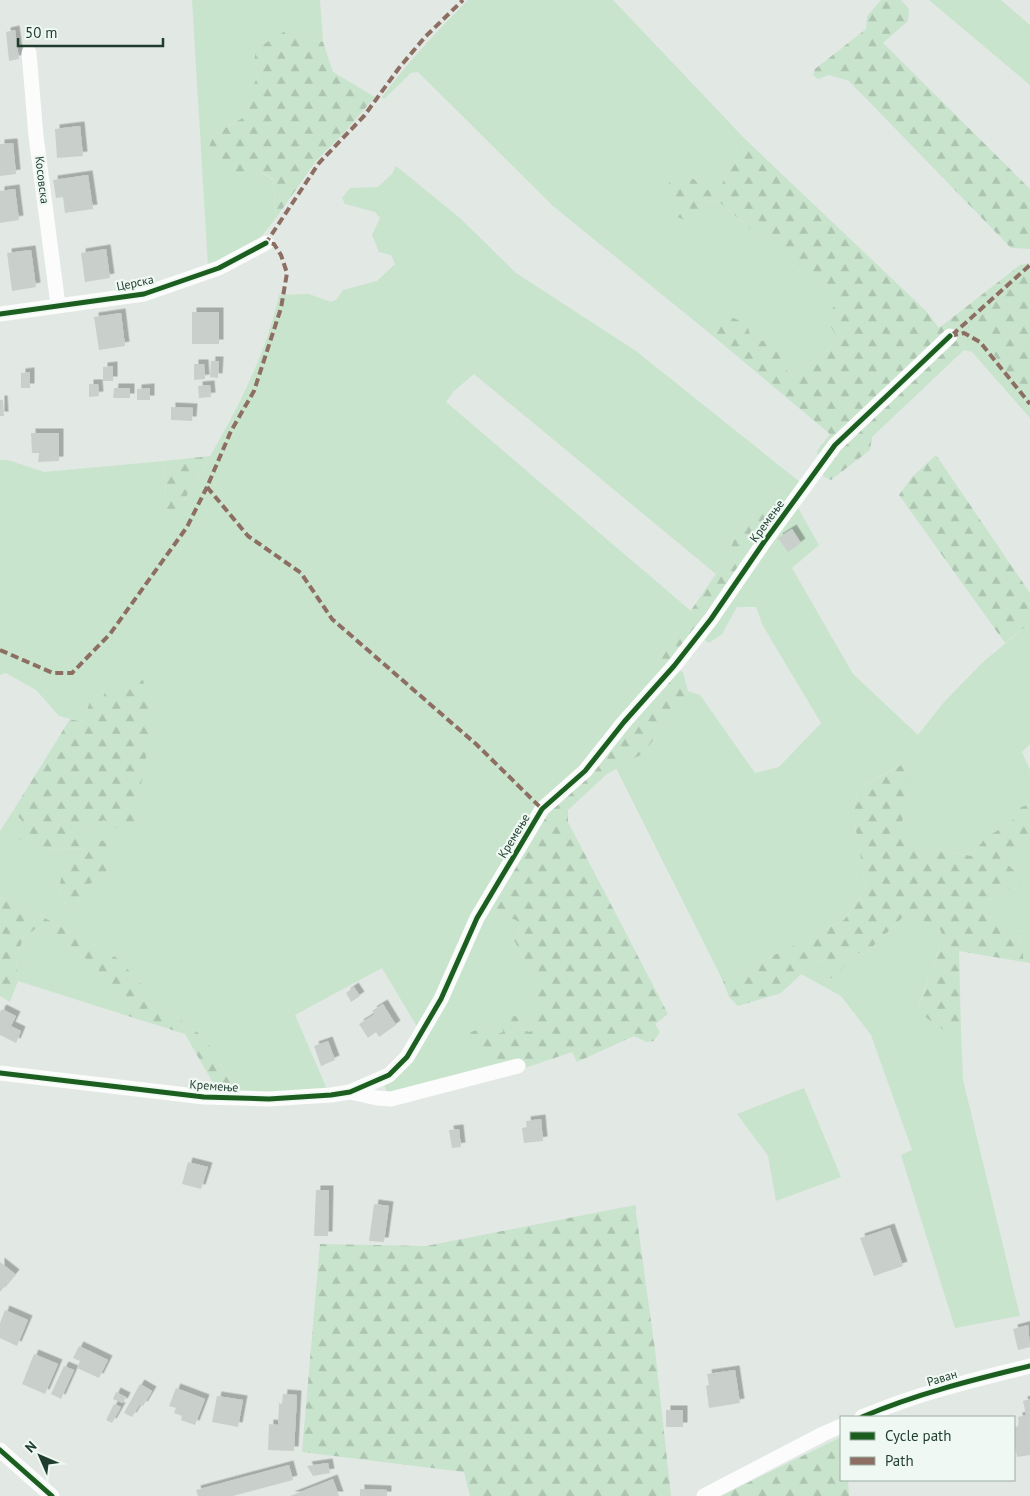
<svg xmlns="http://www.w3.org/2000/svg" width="1030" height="1496" viewBox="0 0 1030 1496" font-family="'PT Sans',sans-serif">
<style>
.green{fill:#c9e4cc}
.forest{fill:url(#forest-firs)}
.building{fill:#c9d0cc;filter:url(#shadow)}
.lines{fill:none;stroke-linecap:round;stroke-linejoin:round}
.minor{stroke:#fbfcfb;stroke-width:15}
.quiet{stroke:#8d6e63;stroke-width:4;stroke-dasharray:8 4;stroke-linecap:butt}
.cycleway-casing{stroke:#eff8f2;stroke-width:8}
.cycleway{stroke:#1b5e20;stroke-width:5}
.labels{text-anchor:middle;stroke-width:4.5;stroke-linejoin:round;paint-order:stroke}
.street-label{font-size:12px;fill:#1e3d2f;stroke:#eff8f2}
</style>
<defs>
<pattern id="forest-firs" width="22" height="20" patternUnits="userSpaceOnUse" patternTransform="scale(1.25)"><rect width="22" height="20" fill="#c9e4cc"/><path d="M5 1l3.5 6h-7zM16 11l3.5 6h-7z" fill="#acc4b0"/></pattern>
<filter id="shadow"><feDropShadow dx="4.5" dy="-4.5" stdDeviation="0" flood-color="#0004"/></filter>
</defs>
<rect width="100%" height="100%" fill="#e2e8e4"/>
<!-- green -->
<path class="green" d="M192,0h128l3,42 -36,-12 -33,34 5,12 -13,19v21l-33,19 -4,12 13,13 38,11 13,9 3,38 -14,18 -34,24 -20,6z
M468,0h145l132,139 -23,24 3,13 -5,14h-17l2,11 12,-1 96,83 19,12 6,8 2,38 -36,27 -13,6 -9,-8 -1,-10 -65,-32 -3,12 -160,-130 -135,-134 -7,1 -27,26 -2,-2c26,-35 55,-66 86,-97z
M929,0h72l29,25v60z
M396,166l65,53 55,54 120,78 164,131 -11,18 -8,-6 -11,2 -35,39 -6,20 -13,19 -242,-200 -20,17 -8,11 245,209 -34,49 6,9 -80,99 -44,39 -120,223 -37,-62 -87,47 32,74 -57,5 -34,-2 -30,-53 -46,-35 -43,-46 -103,-57 -14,-4v-66l13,-20 34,39 33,-2 8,5 -6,7 -17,2 -7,30 9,14 9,1 10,-20 22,-17 -1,-29 -25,-1 3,-12 19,-8 -3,-120 -11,2 -7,20 -24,-6 -23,-26 -30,-17 -6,2v-215h8l36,12 120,-11 2,39 -6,14h16c41,-70 85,-138 103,-219l30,-1 22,8 6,-3 6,-9 34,-9 18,-17 -4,-9 -12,-3 -7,-17 8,-17 -5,-6 -30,-8 -3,-6 8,-10 28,-1 14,-13z
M971,327l15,16 44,65v10l-58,-66 -8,-2 -1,-7 -12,-12z
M797,506l22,39 -27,23 61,106 65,61 26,-33 39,-40 47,-39v121l-8,8 8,18v34l-9,3 -10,16 -25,14 -15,19 -35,-7 -12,3 -23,-25 9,-41 -10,-21 -41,23 -6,26 13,74 -22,32 -121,61 -107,-213 28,-15 44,-62 12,4 55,78 24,-6 42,-44 -58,-97 -7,-19h-19l-15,27 -13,9 -7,-5z
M1030,836v127l-6,-1 -5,-36 -35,-10 -4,-9 17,-13 20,-6 -14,-27z
M490,905l13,11 13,4 4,9 -6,11 24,46v38l-8,8 -7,-2 -6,-13 -14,15 -6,2 -14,-6 -7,22h14l2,9v9l-104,27 -5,-13 7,-3z
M903,917l35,6 5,14 -26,73 32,24 12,-4 2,50 57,236 -65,12 -54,-173 11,-5 -41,-115 -30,-39 -40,-22 12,-11 38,-11 14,2z
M37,928c38,14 66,48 94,76l-3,12 -110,-35 -2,-17 7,-27z
M804,1088l37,89 -65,24 -8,-45 -31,-42z"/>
<!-- forest -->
<path class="forest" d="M881,0h20l8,9 -1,12 -25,22 147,146v60l-19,-1 -162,-167 -20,-6 -11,4 -5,-4 2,-6 51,-40 1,-13z
M287,30l36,12 10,30 42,25 -32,37 -27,27 -40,57 -3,-39 -13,-8 -11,9 -22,-6 -5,-14 -13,-13 4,-12 33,-19v-21l13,-19 -5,-12 2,-15z
M745,139l182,173 12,16 81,-63 10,-2v145l-44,-65 -15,-16 -20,4 12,12 1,7 -92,87 -2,13 -39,30 -8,-4 -6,-25 13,-17 -117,-98 3,-12 15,-7 16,7 5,18 20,-2 9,16 1,10 9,8 13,-6 36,-27 -13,-20 4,-11 7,-7 -6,-8 -19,-12 -96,-83 -12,1 -3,13 -11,8 -17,-6 -8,-28 6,-10 22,1 9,11h17l5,-14 -4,-12z
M936,455l94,138v30l-25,20 -106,-148 13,-18z
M210,456l-34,58 -17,1 7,-15 -2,-39z
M781,494l8,6 -84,116 -42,53 -5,-1 -1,-8 72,-105 6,-20 35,-39z
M676,670l7,2 5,19 -44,62 -37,21 -39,36v12l100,192 -13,10 5,8 -6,9 -8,1 -12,-6 -57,26 -5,-10 -47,16h-33v-9l-2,-9h-14l-10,-9 5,-9 12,-4 14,6 6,-2 -1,-10 8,-8 7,3 6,13 7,2 8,-8v-38l-24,-46 6,-11 -4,-9 -13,-4 -13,-11 54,-93z
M143,680l10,39 -19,105 -10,8 -20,-12 -19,8 -2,11 24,2 7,10 -6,19 -22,17 -10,20 -9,-1 -9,-14 7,-31 17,-1 6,-7 -8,-5 -33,2 -29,-11 4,-18 -9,-10 57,-92 13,3 7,-21 11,-1 7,-12z
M901,765l7,1 2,20 -9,41 23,25 12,-3 35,7 15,-19 25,-14 10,-16 9,-3v32l-26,25 18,17 -5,10 -20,6 -17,13 5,9 34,10 5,36 -65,-11 2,79 -12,4 -32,-23 26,-74 -5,-13 -35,-7 -38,37 -14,-2 -12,23 -10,4 -3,-20 -13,4 -32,30 -43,13 -9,-9 -6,-16 121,-61 22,-32 -13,-74 6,-26z
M0,897l14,4 103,57 43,46 46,35 30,53h-18l-33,-58 -57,-18 3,-12c-28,-28 -56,-62 -94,-76l-14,9 -7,27 2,17 -8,21 -10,-6z
M635,1205l20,145 16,146h-201l-6,-24 -162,-20 18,-208 106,2z
M841,1437v43h7l1,16h-128z"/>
<!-- building -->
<path class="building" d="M15,30l4,29 -10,2 -3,-29z
M80,126l3,30 -26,2 -2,-29z
M13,143l3,31 -16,2v-32z
M88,175l5,34 -28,4 -2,-16 -7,1 -3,-18z
M15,189l4,31 -19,3v-32z
M106,249l4,29 -25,4 -4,-29z
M31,250l5,37 -24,4 -5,-38z
M192,312h27v32h-27z
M121,313l4,33 -26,4 -5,-33z
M211,361h8l-1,17 -8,-1z
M194,364h10l1,15 -11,1z
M113,366v15h-10v-14z
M30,372v16h-9v-15z
M89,384h9l1,12 -10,1z
M210,385l1,12 -12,1 -1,-12z
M114,388h16v10h-17z
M150,388v12h-13v-11z
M0,400h3l1,16h-4z
M171,407l22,1 -1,13 -21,-1z
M31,433h28v28l-21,1 1,-9h-7z
M792,529l9,14 -13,9 -10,-14z
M354,987l6,9 -9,6 -5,-9z
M383,1004l13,21 -17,12 -3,-5 -8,6 -9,-14 16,-10 -3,-3z
M2,1009l14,7 -5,10 10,5 -5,12 -16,-8v-23z
M328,1041l7,19 -14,6 -7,-20z
M541,1119l2,22 -19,2 -2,-15 5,-1 -1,-6z
M459,1129l2,18 -9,1 -3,-18z
M188,1162l20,5 -7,22 -19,-5z
M316,1190h13l-1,46h-14z
M374,1204l15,2 -5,36 -15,-1z
M890,1228l13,38 -29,10 -14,-38z
M0,1262l15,12 -15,18z
M5,1310l23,10 -11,26 -17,-8v-15z
M1028,1325l2,22 -12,3 -5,-21z
M79,1346l29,14 -9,18 -22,-10 3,-7 -7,-3z
M34,1354l24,10 -13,30 -23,-10z
M64,1366l10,4 -13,29 -10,-5z
M735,1370l5,33 -31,5 -3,-22 3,-1 -2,-11z
M140,1384l12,7 -9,15 -3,-2 -8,13 -8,-4z
M176,1388l29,11 -10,26 -14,-5 1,-4 -8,-3 2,-5 -7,-2z
M116,1392l10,5 -3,6 -10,-4z
M283,1394l14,1 -3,56 -26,-1 1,-26 9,1 1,-22 3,1z
M217,1396l26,4 -5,27 -26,-5z
M1030,1399v56l-13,2 -3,-16v-14l5,-1 -1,-9 8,-2 -3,-14z
M114,1404l7,3 -9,16 -6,-3z
M666,1410h17v17h-17z
M328,1463l2,10 -17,3 -6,-10z
M289,1465l4,15 -60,16h-35l-2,-6z
M333,1479l6,17h-49z
M360,1489l27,1v6h-27z"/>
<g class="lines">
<!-- minor -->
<path class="minor" d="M29,53l7,83 22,169
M0,314l144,-20 75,-26 47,-25
M0,1073l204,24 65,2 62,-4 19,-3 39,-17 18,-18 34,-58 36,-81 65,-109 43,-38 39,-49 50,-56 37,-47 53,-77 71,-97 115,-109
M350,1092l27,6 14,1 127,-33
M862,1417c54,-23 110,-37 168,-51
M0,1450l52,46
M704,1496l119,-62 18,-8"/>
<!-- quiet -->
<path class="quiet" d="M952,335l78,-70
M950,336l14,-3 16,9 50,62
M207,487l41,49 53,37 31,46 144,125 66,65
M0,650l53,23h19l38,-39 77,-107 20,-40 24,-56 23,-40 27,-83 6,-35 -6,-18 -7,-11 -8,-1 53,-80 45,-47 35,-48 26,-31 38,-37"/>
<!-- cycleway casing -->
<g class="cycleway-casing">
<path id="cycleway" d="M0,314l144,-20 75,-26 47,-25
M0,1073l204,24 65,2 62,-4 19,-3 39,-17 18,-18 34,-58 36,-81 65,-109 43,-38 39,-49 50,-56 37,-47 53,-77 71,-97 115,-109
M862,1417c54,-23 110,-37 168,-51
M0,1450l52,46"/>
</g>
<!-- cycleway -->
<use href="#cycleway" class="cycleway"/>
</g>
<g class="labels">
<!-- street labels -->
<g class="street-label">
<text transform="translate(42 180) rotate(83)" y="4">Косовска</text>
<text transform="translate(135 283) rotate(-12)" y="4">Церска</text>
<text transform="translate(767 521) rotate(-54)" y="4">Кремење</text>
<text transform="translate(514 836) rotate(-59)" y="4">Кремење</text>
<text transform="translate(214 1086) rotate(4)" y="4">Кремење</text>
<text transform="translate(942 1378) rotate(-17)" y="4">Раван</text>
</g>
</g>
<!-- legend -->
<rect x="840" y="1416" width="175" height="65" fill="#eff8f2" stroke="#9bada4"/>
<rect x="850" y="1432" width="25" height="8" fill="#1b5e20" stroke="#9bada4"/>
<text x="885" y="1441" font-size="15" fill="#1e3d2f">Cycle path</text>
<rect x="850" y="1457" width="25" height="8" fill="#8d6e63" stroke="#9bada4"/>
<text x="885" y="1466" font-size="15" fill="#1e3d2f">Path</text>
<!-- north arrow -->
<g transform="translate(40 1456) rotate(315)" stroke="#eff8f2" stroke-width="4" paint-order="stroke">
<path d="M0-4L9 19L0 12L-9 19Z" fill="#1e3d2f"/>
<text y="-8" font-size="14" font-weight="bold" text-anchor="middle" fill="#1e3d2f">N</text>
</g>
<!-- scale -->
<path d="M18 38v8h145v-8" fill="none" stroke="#1e3d2f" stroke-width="2.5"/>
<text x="25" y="38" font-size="15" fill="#1e3d2f" stroke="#eff8f2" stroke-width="4" paint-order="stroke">50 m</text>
</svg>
